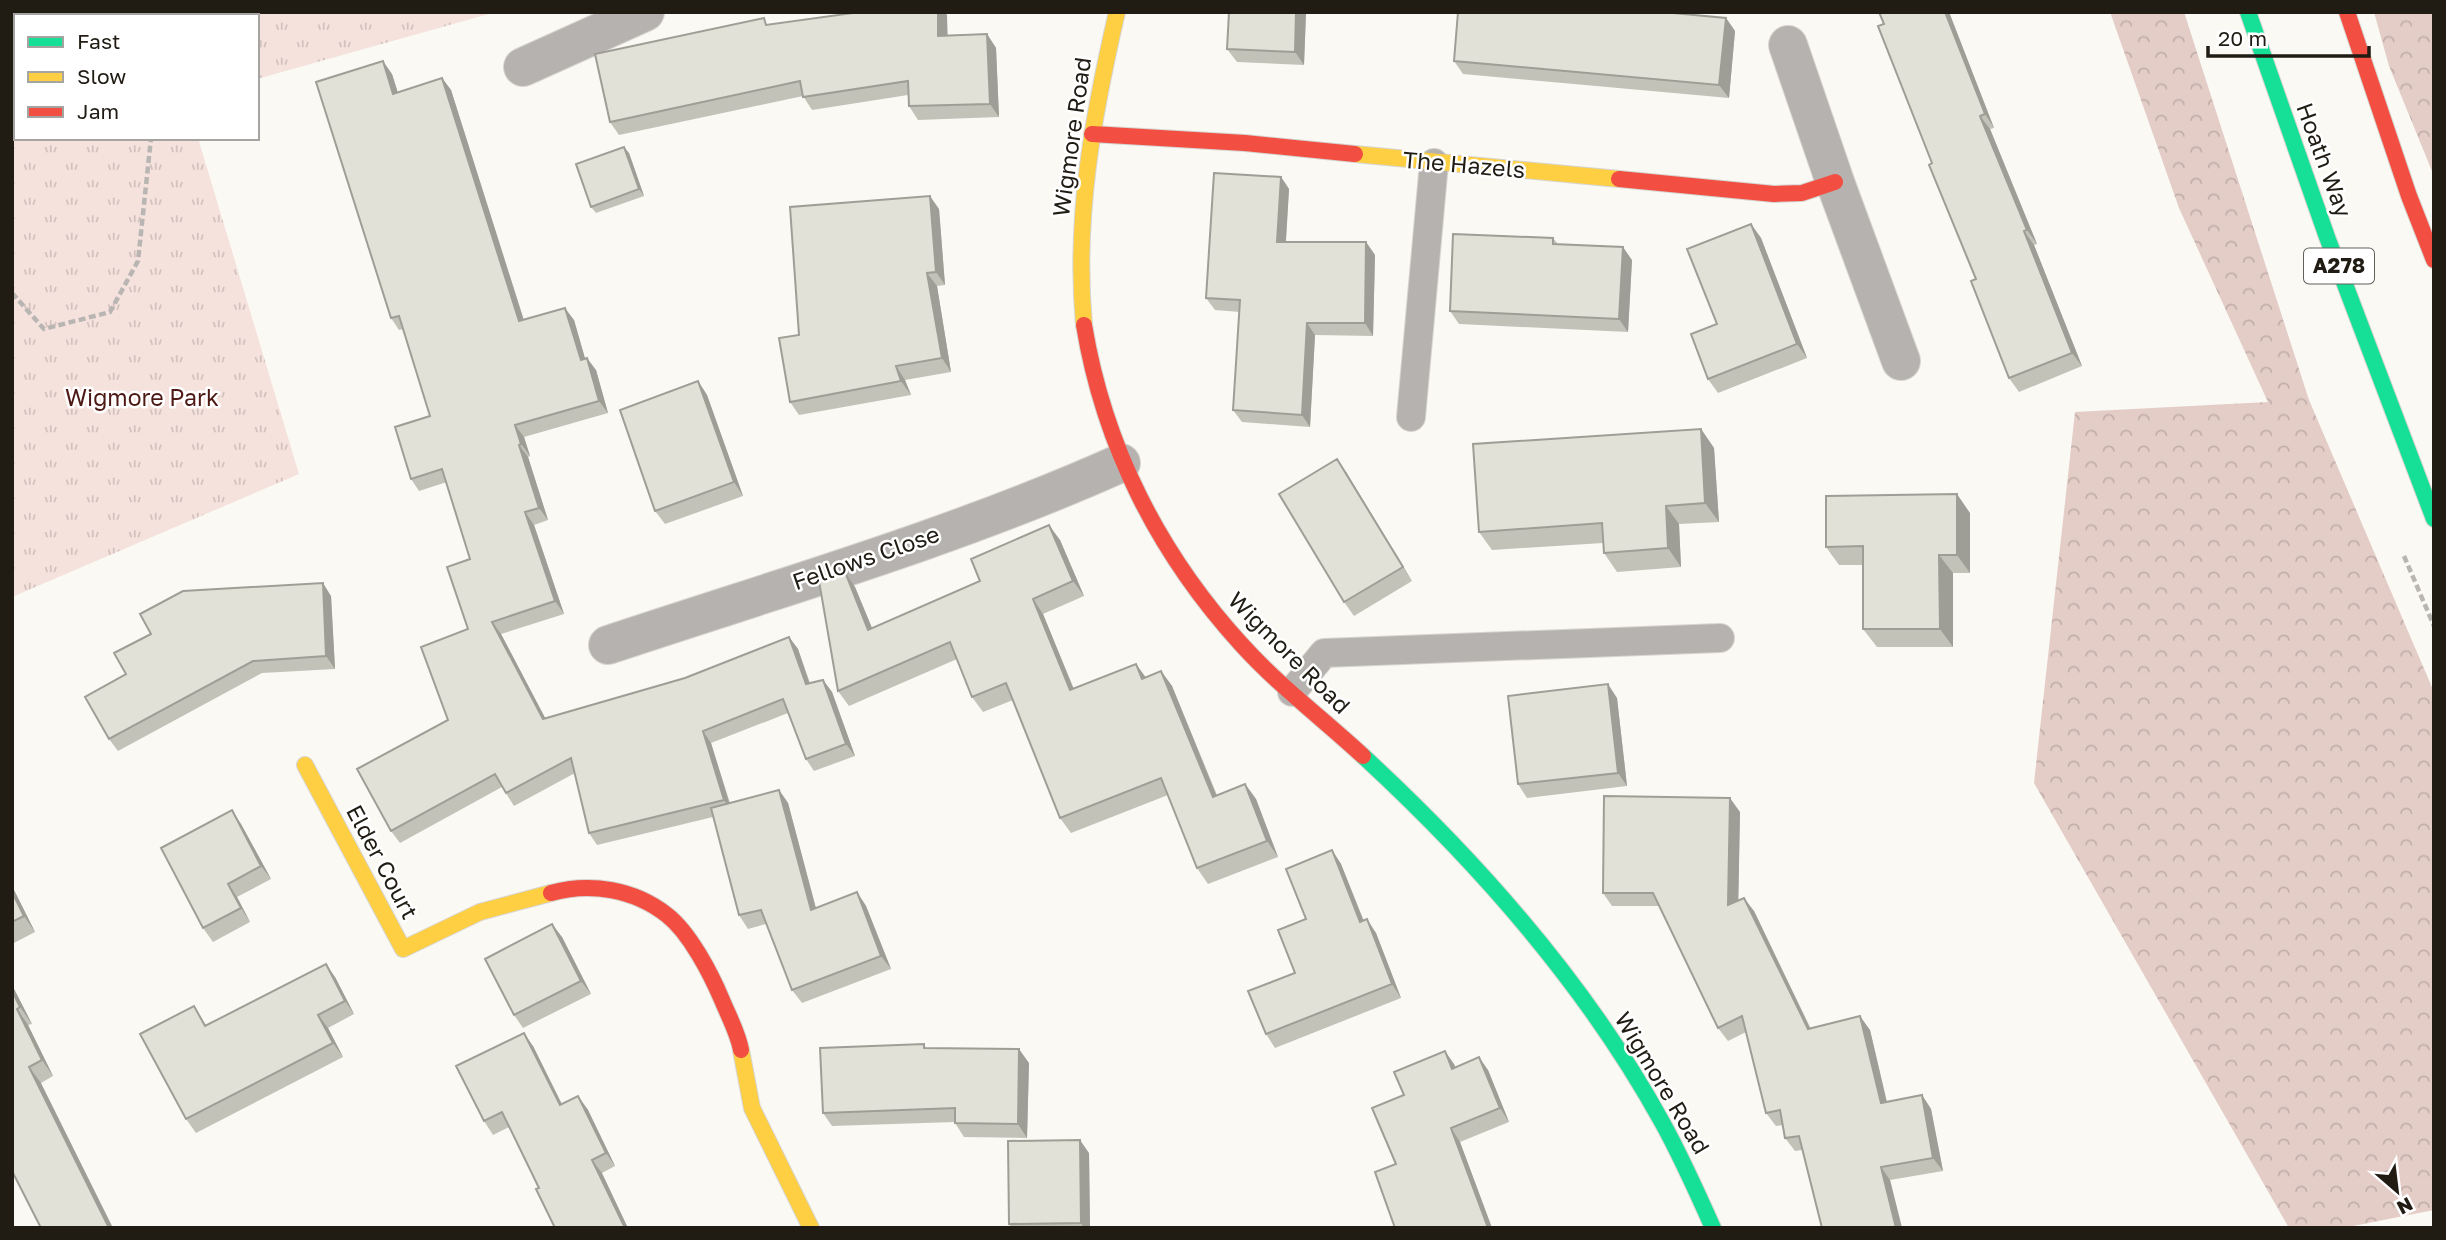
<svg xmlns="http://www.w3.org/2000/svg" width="2446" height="1240" viewBox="0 0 2446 1240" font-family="'Golos Text',sans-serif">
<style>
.forest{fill:url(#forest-crowns)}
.park{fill:url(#park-tufts)}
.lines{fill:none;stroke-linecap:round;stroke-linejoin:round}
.lane-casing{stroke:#d6d5d1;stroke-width:30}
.street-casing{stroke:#d6d5d1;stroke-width:40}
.fast-casing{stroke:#d6d5d1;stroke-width:18}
.slow-casing{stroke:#d6d5d1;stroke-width:18}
.jam-casing{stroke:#d6d5d1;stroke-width:18}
.path{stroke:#b8b5b3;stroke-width:4.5;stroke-dasharray:7 3.5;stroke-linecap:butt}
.lane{stroke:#b6b2b0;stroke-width:28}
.street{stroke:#b6b2b0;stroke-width:38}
.fast{stroke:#16e098;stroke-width:16}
.slow{stroke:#ffcf43;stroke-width:16}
.jam{stroke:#f24e42;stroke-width:16}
.wall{fill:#c2c2b9}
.shaded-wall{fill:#9e9e96}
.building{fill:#e1e1d7;stroke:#9e9e96;stroke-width:2}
.labels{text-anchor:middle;stroke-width:5;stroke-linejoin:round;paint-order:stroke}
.shield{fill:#fff;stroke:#63605a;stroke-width:2}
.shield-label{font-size:21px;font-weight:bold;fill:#201c14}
.street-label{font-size:23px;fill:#201c14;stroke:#fff}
.park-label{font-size:23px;fill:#4d1914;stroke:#fff}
</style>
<defs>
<pattern id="forest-crowns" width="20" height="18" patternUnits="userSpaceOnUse" patternTransform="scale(1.75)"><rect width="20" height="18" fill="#e4ccc7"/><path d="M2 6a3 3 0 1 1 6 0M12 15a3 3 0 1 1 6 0" fill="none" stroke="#c3afaa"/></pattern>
<pattern id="park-tufts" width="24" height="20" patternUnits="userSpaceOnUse" patternTransform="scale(1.75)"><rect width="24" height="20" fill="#f5e2dd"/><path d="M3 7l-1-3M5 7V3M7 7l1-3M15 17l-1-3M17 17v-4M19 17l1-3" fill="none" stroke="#d2c1bd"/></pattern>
</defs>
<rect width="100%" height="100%" fill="#faf9f4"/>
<!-- forest -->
<path class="forest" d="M2110,12h74l125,388 125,292v518l-91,18h-54l-255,-445 41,-371 193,-10 -89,-194z
M2374,12h60v164l-45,-110z"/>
<!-- park -->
<path class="park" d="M12,12h484l-239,67v-63h-241v122h182l101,336 -287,123z"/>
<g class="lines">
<!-- lane casing -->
<g class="lane-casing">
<path id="lane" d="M1411,417l23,-254
M1292,692l32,-39 396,-15"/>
</g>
<!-- street casing -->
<g class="street-casing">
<path id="street" d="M1788,45l47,137 66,179
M523,67l122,-55
M608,645c171,-57 348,-108 513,-182"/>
</g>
<!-- fast casing -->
<g class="fast-casing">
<path id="fast" d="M2248,12l79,225 107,282
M1363,756c116,107 223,228 299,366 19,34 35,70 51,106"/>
</g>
<!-- slow casing -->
<g class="slow-casing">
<path id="slow" d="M1355,154l264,25
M1084,325c-10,-107 9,-209 33,-313
M305,765l98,184 77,-37 71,-19
M741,1050l11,58 59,120"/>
</g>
<!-- jam casing -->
<g class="jam-casing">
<path id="jam" d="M2347,12l62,184 25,64
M1092,134l153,9 110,11
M1619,179l155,15 28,-1 33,-11
M1084,325c20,121 75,229 157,319 37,41 82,75 122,112
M551,893c39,-11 83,-4 116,22 23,18 44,59 55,85 7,17 16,33 19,50"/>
</g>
<!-- path -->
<path class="path" d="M180,16l2,-4
M12,293l32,36 66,-17 28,-51 13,-123
M2404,556l30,70"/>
<!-- lane -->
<use href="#lane" class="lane"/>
<!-- street -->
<use href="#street" class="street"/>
<!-- fast -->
<use href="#fast" class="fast"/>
<!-- slow -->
<use href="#slow" class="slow"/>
<!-- jam -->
<use href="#jam" class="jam"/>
</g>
<!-- wall -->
<path class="wall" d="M1306,12l-2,53 -67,-3 -10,-13z
M1949,12l45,116 -4,1 47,115 -3,1 48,121 -63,26 -10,-14 -33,-99 -44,-116 -48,-139z
M947,15v20l40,-1 9,14 3,69 -81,3 -9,-14 -1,-11 -96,15 -9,-14 -184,39 -9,-13 159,-97z
M1726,18l9,13 -6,67 -266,-24 -9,-13z
M392,74l6,19 44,-15 9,12 73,230h50l11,39 11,11 12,43 -84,24 6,19 -2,1 20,63 -14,5 30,89 -63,20 44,84 140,-40 104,-41 9,12 12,34 13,-3 9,12 23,64 -41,15 -8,-12 -18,-46 -77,30 19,60 49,-13 9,13 28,105 41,-16 9,14 25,63 -89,34 -10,-13 -26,-66 -18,5 -9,-14 -26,-98 -116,28 -8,-12 -14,-60 -61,33 -12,-19 -102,56 -9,-12 57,-111 20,-91 2,-70 -23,-77 -28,9 -8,-12 19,-63 -27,-87 -4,1 -8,-12z
M629,153l15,43 -48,17 -5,-6z
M1281,177l8,12 -3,53h80l9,13 -2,81 -58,-1 -5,92 -68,-5 -9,-12 7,-98 -25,-2 -9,-12z
M939,209l6,76 -8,1 14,86 -46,8 6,15 -112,20 -9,-13 9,-67z
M1751,224l10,14 46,120 -89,35 -10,-14 9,-55z
M1553,238l5,6 74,16 -4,72 -169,-8 -9,-13z
M698,381l9,14 36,101 -78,28 -10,-13z
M1701,429l13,19 5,74 -40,2 2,43 -64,5 -13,-19 -1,-10 -111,7 -13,-18z
M1346,472l66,109 -58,35 -10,-14z
M1970,513v60h-17v74h-76l-14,-18v-64h-24l-13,-18z
M1060,540l24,56 -41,18 31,75 72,-12 15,-6 11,15 45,109 28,-11 11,15 22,58 -70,27 -11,-16 -29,-73 -97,38 -11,-15 -47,-118 -30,12 -11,-15 -15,-38 -108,47 -11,-15 17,-104 17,41 108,-47z
M331,596l4,73 -73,4 -144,78 -9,-12 17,-65z
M1617,698l10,88 -100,12 -9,-14z
M1740,812l-2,89 16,10 57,118 59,1 17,72 35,-7 9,14 12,62 -53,9 12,48h-80l-20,-78 -7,1 -10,-13 -2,-13 -7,1 -10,-13 -20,-81 -18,9 -10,-13 -59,-122h-47l-9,-13z
M241,824l30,55 -34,18 13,25 -37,20 -10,-14z
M1332,850l9,14 23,57 12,12 25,65 -126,50 -9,-14 29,-61 11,-54z
M12,886l23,46 -23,12z
M562,937l29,57 -68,34 -9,-13z
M335,977l19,37 -26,14 15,29 -147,76 -10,-14 8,-113 12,19z
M12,985l20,39 -4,1 25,51 -12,7 -29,88z
M924,1044l2,4 103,15 -2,75 -63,-1 -9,-14v-1l-123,4 -9,-13z
M533,1046l29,58 16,-8 10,14 27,56 -13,7 -63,15 -30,-61 -16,8 -9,-14z
M1454,1064l1,3 33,3 21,52 -49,20 32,86h-97l9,-133z
M1089,1153l1,75h-79l-2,-4z"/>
<!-- shaded-wall -->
<path class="shaded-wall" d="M938,12h7l2,3 1,34 -10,-13z
M1296,12h10l-2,53 -9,-13z
M1945,12h4l45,116 -9,-14z
M1726,18l9,13 -6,67 -10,-13z
M987,34l9,14 3,69 -9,-13z
M383,61l9,13 10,32 -9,-12z
M442,78l9,12 77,244 -9,-13z
M1980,116l10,13 47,115 -10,-14z
M624,147l5,6 15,43 -5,-7z
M1281,177l8,12 -4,65 -8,-12z
M930,196l9,13 6,76 -9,-13z
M1751,224l10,14 46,120 -10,-14z
M2024,231l10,14 48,121 -10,-13z
M1366,242l9,13 -2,81 -8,-13z
M1623,247l9,13 -4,72 -9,-13z
M927,273l10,13 14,86 -9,-14z
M565,308l9,12 15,52 -8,-12z
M1307,323l8,12 -5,92 -8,-12z
M587,358l9,12 12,43 -9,-12z
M896,366l9,14 6,15 -10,-14z
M698,381l9,14 36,101 -9,-14z
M515,425l9,12 6,19 -9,-12z
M1701,429l13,19 5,74 -14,-19z
M519,445l9,12 20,63 -9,-12z
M1337,459l9,13 66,109 -9,-14z
M1957,494l13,19v60l-13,-18z
M1666,506l13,18 2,43 -13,-19z
M525,512l9,13 30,89 -9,-13z
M1049,525l11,15 24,56 -11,-15z
M1939,555l14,18v74l-13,-18z
M845,572l10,15 24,58 -11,-15z
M323,583l8,13 4,73 -9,-13z
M1033,599l10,15 37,91 -10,-15z
M492,622l9,12 51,97 -9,-12z
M789,637l9,12 16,48 -8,-13z
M1136,664l11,15h-5z
M1161,671l11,15 51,126 -10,-15z
M823,680l9,12 23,64 -9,-12z
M1608,684l9,14 10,88 -9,-13z
M703,731l8,12 21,69 -8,-12z
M1245,784l11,15 22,58 -11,-16z
M779,790l9,13 32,121 -9,-14z
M1730,798l10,14 -2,107 -10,-14z
M232,810l9,14 30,55 -10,-13z
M1332,850l9,14 28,71 -9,-13z
M228,884l9,13 13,25 -9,-14z
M12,886l23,46 -11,-16 -12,-24z
M857,892l9,14 25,63 -10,-13z
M1744,898l10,13 63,132 -9,-14z
M1367,919l9,14 25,65 -9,-14z
M552,924l10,13 29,57 -10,-13z
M326,964l9,13 19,37 -9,-13z
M12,985l20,39 -12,-17 -8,-16z
M17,1009l11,16 25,51 -11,-16z
M318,1015l10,13 15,29 -10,-14z
M1860,1016l10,14 20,86 -9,-13z
M524,1033l9,13 36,73 -9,-14z
M1019,1049l10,14 -2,75 -9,-14z
M1445,1051l9,13 7,18 -9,-13z
M1479,1057l9,13 21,52 -9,-14z
M29,1067l12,16 72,145h-4z
M1922,1095l9,14 12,62 -10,-13z
M578,1096l10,14 27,56 -9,-13z
M1451,1128l9,14 32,86h-4z
M1080,1140l9,13 1,75h-6l-3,-5z
M592,1160l10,13 26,55h-3z
M1881,1167l9,13 12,48h-6z"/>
<!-- building -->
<path class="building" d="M860,12h78v24l49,-2 3,70 -81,2 -1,-25 -105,16 -3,-16 -190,41 -15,-68 169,-36 2,7z
M1229,12h67l-1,40 -68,-3z
M1458,12h204l64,6 -7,67 -265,-24z
M1879,12h66l40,102 -5,2 47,114 -3,1 48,122 -63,25 -38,-97 5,-2 -47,-114 3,-2 -54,-137 6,-2z
M383,61l10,33 49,-16 77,243 46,-13 16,52 6,-2 12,43 -84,24 6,19 -2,1 20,63 -14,4 30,89 -63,21 51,97 142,-41 104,-41 17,47 17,-4 23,64 -40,15 -23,-60 -80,32 21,69 -135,33 -18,-75 -65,35 -11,-19 -104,57 -34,-62 91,-49 -27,-73 47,-18 -21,-62 23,-8 -28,-90 -31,10 -16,-52 35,-11 -31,-100 -8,2 -75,-236z
M624,147l15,42 -48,18 -15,-43z
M1214,173l67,4 -4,65h89l-1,81h-58l-5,92 -69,-5 7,-110 -34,-2z
M930,196l6,76 -9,1 15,85 -46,8 5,15 -111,21 -11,-64 20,-3 -9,-128z
M1751,224l46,120 -89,35 -17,-45 26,-10 -30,-75z
M1453,234l100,4v6l70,3 -4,72 -169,-8z
M698,381l36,101 -79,29 -35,-101z
M1701,429l4,74 -39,3 2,42 -64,5 -2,-30 -123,9 -6,-88z
M1337,459l66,108 -59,35 -65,-108z
M1957,494v61h-18l1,74h-77v-83l-37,1v-51z
M1049,525l24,56 -40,18 37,91 66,-26 6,15 19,-8 52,126 32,-13 22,57 -70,27 -36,-90 -101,40 -54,-135 -34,14 -22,-55 -112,49 -19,-110 26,-9 23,58 112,-49 -9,-22z
M323,583l3,73 -73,5 -144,78 -24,-42 41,-23 -12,-21 37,-19 -11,-20 43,-23z
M1608,684l10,89 -100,11 -10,-88z
M779,790l32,120 46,-18 24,64 -89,34 -31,-80 -22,5 -28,-107z
M1604,796l126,2 -2,107 16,-7 64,131 52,-13 21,87 41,-8 11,63 -52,9 15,61h-74l-23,-92 -14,2 -5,-28 -14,3 -24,-97 -24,12 -65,-135h-50z
M232,810l29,56 -33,18 13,24 -38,20 -42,-80z
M1332,850l28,72 7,-3 25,65 -126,50 -18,-43 47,-18 -17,-43 28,-11 -20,-50z
M12,892l12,24 -12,6z
M552,924l29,57 -67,34 -29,-56z
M326,964l19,37 -27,14 15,28 -147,76 -46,-85 54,-28 11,20z
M12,991l8,16 -3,2 25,51 -13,7 80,161h-68l-29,-57z
M524,1033l36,72 18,-9 28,57 -14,7 33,68h-70l-19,-39 3,-1 -37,-76 -18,9 -28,-55z
M924,1044v4l95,1 -1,75 -63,-1v-15l-132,5 -3,-65z
M1445,1051l7,18 27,-12 21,51 -49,20 37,100h-93l-20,-56 21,-8 -24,-56 32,-13 -10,-23z
M1080,1140l1,83 -72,1 -1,-83z"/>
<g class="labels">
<!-- shield labels -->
<rect class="shield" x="2304" y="248.5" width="70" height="35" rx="5"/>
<g class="shield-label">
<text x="2339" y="273">A278</text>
</g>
<!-- street labels -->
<g class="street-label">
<text transform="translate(1072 137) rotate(-82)" y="8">Wigmore Road</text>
<text transform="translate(2324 160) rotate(70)" y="8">Hoath Way</text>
<text transform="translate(1464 165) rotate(5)" y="8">The Hazels</text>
<text transform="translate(866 558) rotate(-19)" y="8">Fellows Close</text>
<text transform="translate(1289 653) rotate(45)" y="8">Wigmore Road</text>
<text transform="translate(382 862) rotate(62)" y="8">Elder Court</text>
<text transform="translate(1662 1083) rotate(59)" y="8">Wigmore Road</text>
</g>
<!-- park labels -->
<g class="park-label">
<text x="142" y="406">Wigmore Park</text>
</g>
</g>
<!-- border -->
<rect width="2446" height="1240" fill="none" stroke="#201c14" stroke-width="28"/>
<!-- legend -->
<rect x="14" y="14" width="245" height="126" fill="#ffffff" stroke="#a6a4a1" stroke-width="2"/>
<rect x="28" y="37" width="35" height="10" fill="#16e098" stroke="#a6a4a1" stroke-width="2"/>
<text x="77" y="49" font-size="21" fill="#201c14">Fast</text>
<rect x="28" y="72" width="35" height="10" fill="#ffcf43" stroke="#a6a4a1" stroke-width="2"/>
<text x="77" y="84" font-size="21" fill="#201c14">Slow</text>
<rect x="28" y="107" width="35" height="10" fill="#f24e42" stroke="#a6a4a1" stroke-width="2"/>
<text x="77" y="119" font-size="21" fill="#201c14">Jam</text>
<!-- north arrow -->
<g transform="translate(2397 1191) rotate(152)" stroke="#ffffff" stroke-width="5" paint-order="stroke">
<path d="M0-5L12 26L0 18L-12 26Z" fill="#201c14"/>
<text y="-10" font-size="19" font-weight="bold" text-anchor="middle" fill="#201c14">N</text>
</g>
<!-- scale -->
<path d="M2208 46v10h161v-10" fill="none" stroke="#201c14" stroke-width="3.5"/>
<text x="2218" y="46" font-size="21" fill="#201c14" stroke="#ffffff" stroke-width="5" paint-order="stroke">20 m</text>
</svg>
